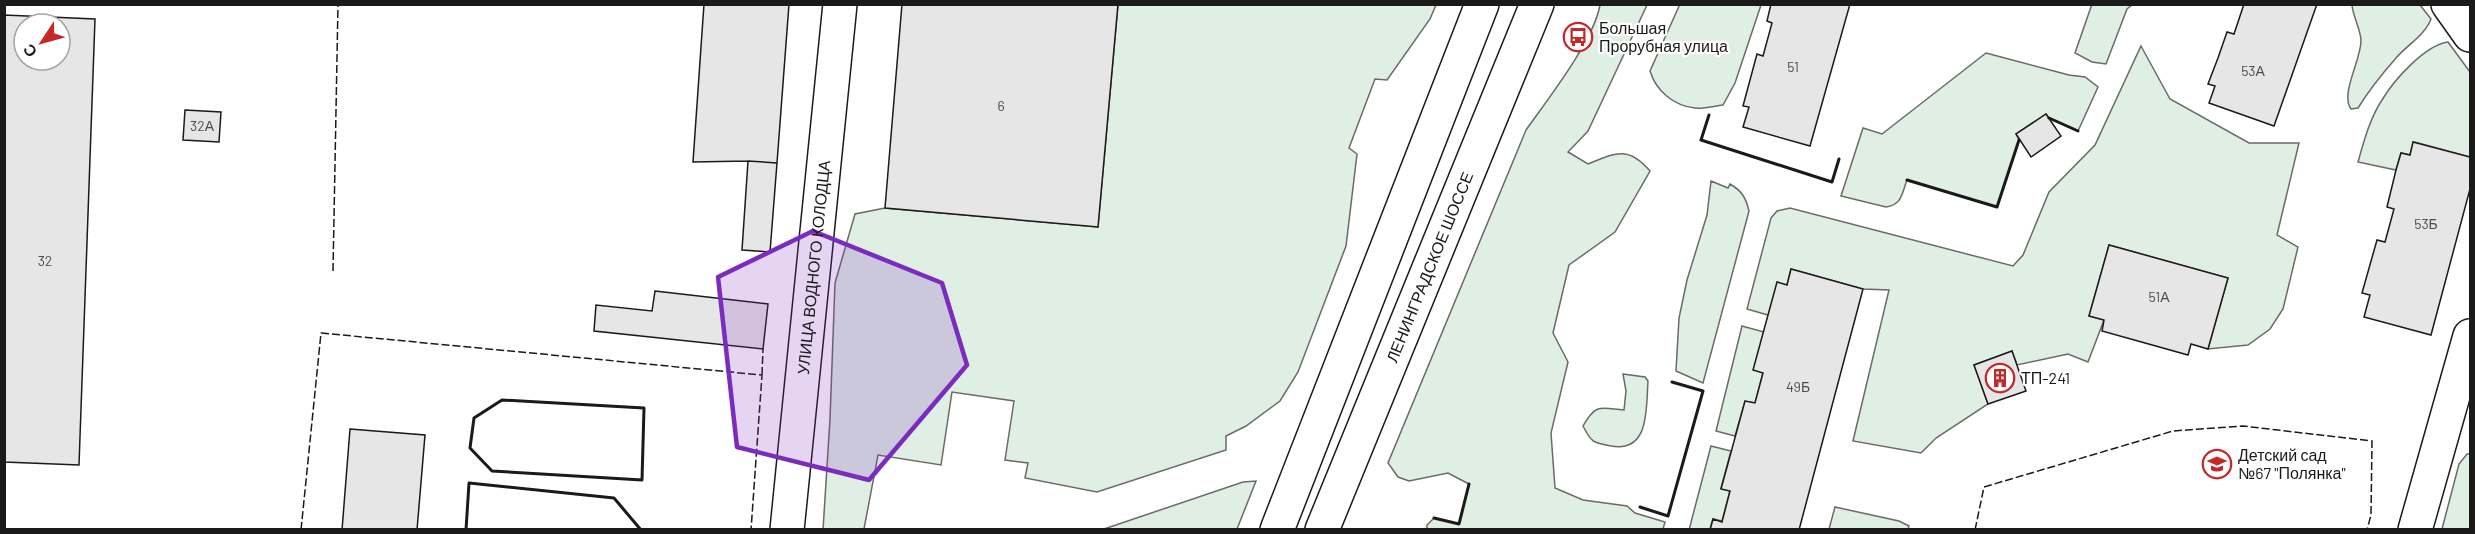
<svg xmlns="http://www.w3.org/2000/svg" width="2475" height="534" viewBox="0 0 2475 534" font-family="Barlow,sans-serif">
<style>
.green{fill:#e0efe3;stroke:#6a6a6a;stroke-width:1.5}
.building{fill:#e6e6e6;stroke:#1a1a1a;stroke-width:1.5;fill-rule:evenodd}
.lines{fill:none;stroke-linecap:round;stroke-linejoin:round}
.minor-casing{stroke:#1a1a1a;stroke-width:36}
.major-casing{stroke:#1a1a1a;stroke-width:36}
.minor{stroke:#fff;stroke-width:33}
.major{stroke:#fff;stroke-width:33}
.fence{stroke:#1a1a1a;stroke-width:1.5;stroke-dasharray:8 3;stroke-linecap:butt}
.wall{stroke:#1a1a1a;stroke-width:3}
.marked{fill:#7b2cbf;fill-opacity:0.2;stroke:#7b2cbf;stroke-width:4.5;stroke-linejoin:round}
.labels{text-anchor:middle;stroke-width:4.5;stroke-linejoin:round;paint-order:stroke}
.number-label{font-size:14px;fill:#4d4d4d}
.poi-label{font-size:16px;fill:#1a1a1a;stroke:#fff;text-anchor:start}
.street-label{font-size:16px;fill:#1a1a1a;stroke:#fff}
</style>
<rect width="100%" height="100%" fill="#fff"/>
<!-- green -->
<path class="green" d="M1680,4l81,1 -26,78 -12,22c-9,1 -19,4 -28,3 -21,-2 -39,-17 -45,-37z
M2092,4l40,1 -5,4 -21,55 -14,-2 -17,-9z
M1118,5h318l-6,14 -43,61 -12,-1 -26,69 8,6 -11,92 -48,126 -18,29 -34,25 -20,10v14l-129,42 -72,-14 3,-15 -23,-3 9,-59 -62,-9 -11,73 -63,-10 -14,74 -41,1 7,-111 5,-136 20,-69 30,-6 213,19z
M1600,5h47l-59,126 -20,21 20,12c27,-11 40,-19 62,7l-35,61 -46,33 -16,68 15,29 -17,71 4,55 28,12 44,6 8,7 30,9 -2,7h-236v-4l7,-7 25,6 10,-40 -21,-11 -39,8 -11,-4 -10,-14 138,-333c22,-31 68,-90 74,-125z
M2352,5h68l11,14c-6,16 -24,26 -35,39 -14,16 -27,32 -38,50l-7,1c-11,-15 10,-49 10,-68 0,-11 -8,-24 -9,-36z
M2448,42l22,30v85l-56,-15 -4,13 -9,-2 -5,17 -38,-8c6,-21 12,-44 24,-62 12,-20 43,-55 66,-58z
M2141,46l29,53 79,44h50l-22,92 21,12 -15,62 -13,20 -22,16 -40,4 20,-71 -119,-33 -20,71 15,4 -16,42 -20,-8 -51,11 -5,-14 -38,14 14,39 -52,34 -15,15 -68,-12 36,-151 -26,-1 -72,-20 -4,16 -19,30 -21,-6 24,-91 6,-7 13,-3 223,58 10,-11 26,-63 46,-47z
M1986,53l83,22 16,2 13,10 -20,44 -29,-13 -3,-4 -30,20 3,6 -22,67 -90,-27c-5,13 -5,25 -21,27l-45,-11 22,-68 19,6z
M1711,181l17,7 2,-4c12,7 16,14 19,27l-46,172 -27,-12 3,-53 8,-38 20,-65z
M1742,326l22,6 -1,41 -8,30 -10,-2 -10,35 -19,-5z
M1623,374l22,3 3,4c-2,27 2,72 -37,65 -18,-3 -20,-4 -28,-20 13,-23 17,-18 41,-16l2,-19z
M1711,446l20,5 -10,37 9,3 -8,30 -9,-2 -3,10 -21,1z
M2467,454h3v75h-28l17,-65z
M1256,481l-19,48h-133l139,-47z
M1835,507l64,14 10,5 -1,3h-79z"/>
<!-- building -->
<path class="building" d="M704,4h85l-12,159 -29,-2 -55,1z
M902,4h216l-20,223 -213,-19z
M1771,4h79l-40,142 -67,-19 6,-20 -6,-1 14,-52 6,2 9,-33 -5,-2z
M2244,4h73l-43,122 -65,-23 6,-17 -7,-2 10,-26 9,-26 7,2z
M4,15l91,4 -16,446 -75,-3zM24,24h36v36h-36z
M185,110l36,2 -2,30 -36,-2z
M2046,114l15,22 -30,21 -15,-23z
M2413,142l57,15v32l-39,146 -67,-18 6,-22 -8,-2 15,-53 8,2 9,-33 -7,-2 9,-37 5,-17 9,2z
M748,161l29,2 -7,89 -28,-2z
M2109,245l119,33 -20,71 -17,-5 -3,11 -86,-24 2,-11 -15,-4z
M1791,269l72,20 -64,241h-89l3,-11 9,3 8,-31 -9,-2 24,-88 10,2 8,-30 -10,-3 24,-88 10,3z
M655,291l113,13 -5,45 -169,-18 2,-26 56,6z
M2012,351l14,40 -38,13 -14,-39z
M350,429l75,6 -8,95h-75z"/>
<g class="lines">
<!-- minor casing -->
<g class="minor-casing">
<g id="minor">
<path d="M2448,4l22,31"/>
<path id="s1" d="M787,530l53,-526"/>
<path d="M2415,530l55,-194"/>
</g>
</g>
<!-- major casing -->
<g class="major-casing">
<g id="major">
<path d="M1277,530l205,-526"/>
<path id="s2" d="M1322,530l215,-526"/>
</g>
</g>
<!-- minor -->
<use href="#minor" class="minor"/>
<!-- major -->
<use href="#major" class="major"/>
<!-- fence -->
<path class="fence" d="M333,271l5,-267
M762,375l1,-26
M301,530l20,-197 441,42 -11,155
M1975,530l9,-43 189,-56 70,-5 129,15 -1,74 -4,15"/>
<!-- wall -->
<path class="wall" d="M1709,115l-8,25 131,42 7,-23
M2049,118l29,13
M1907,180l90,27 22,-67
M502,400l142,8 -2,72 -150,-9 -22,-23 4,-30z
M1640,507l28,9 35,-125 -31,-9
M1434,518l25,6 10,-40
M466,530l3,-47 145,15 27,32"/>
</g>
<!-- marked area -->
<path class="marked" d="M813,231l129,52 25,82 -98,115 -132,-33 -19,-170z"/>
<!-- icons -->
<defs>
<g id="bus-ring" transform="scale(1.5)"><circle r="9.5" fill="#fff" stroke="#c62828" stroke-width="1.5"/><path d="M-5-6H5V4H4V6H2V4H-2V6H-4V4H-5ZM-3.5-4V0h7V-4ZM-3.5 1.2v1.5H-2V1.2ZM2 1.2v1.5H3.5V1.2Z" fill="#c62828"/></g>
<g id="building-ring" transform="scale(1.5)"><circle r="9.5" fill="#fff" stroke="#c62828" stroke-width="1.5"/><path d="M-4-6H4V6H1V3H-1V6H-4ZM-2.5-4.3h1.7v1.8h-1.7ZM.8-4.3h1.7v1.8H.8ZM-2.5-1h1.7V.8h-1.7ZM.8-1h1.7V.8H.8Z" fill="#c62828"/></g>
<g id="school-ring" transform="scale(1.5)"><circle r="9.5" fill="#fff" stroke="#c62828" stroke-width="1.5"/><path d="M0-5L7-2L0 1L-7-2ZM-4 1L0 2.5L4 1V4Q0 6-4 4Z" fill="#c62828"/></g>
</defs>
<g fill-rule="evenodd">
<use href="#bus-ring" x="1578" y="37"/>
<use href="#building-ring" x="2000" y="378"/>
<use href="#school-ring" x="2217" y="464"/>
</g>
<g class="labels">
<!-- number labels -->
<g class="number-label">
<text x="1793" y="72">51</text>
<text x="2253" y="76">53А</text>
<text x="1001" y="111">6</text>
<text x="202" y="131">32А</text>
<text x="2426" y="229">53Б</text>
<text x="45" y="266">32</text>
<text x="2159" y="302">51А</text>
<text x="1798" y="392">49Б</text>
</g>
<!-- poi labels -->
<g class="poi-label">
<text x="1599" y="34">Большая<tspan x="1599" dy="18">Прорубная улица</tspan></text>
<text x="2021" y="384">ТП-241</text>
<text x="2238" y="461">Детский сад<tspan x="2238" dy="18">№67 "Полянка"</tspan></text>
</g>
<!-- street labels -->
<g class="street-label">
<text dy="6" stroke="none"><textPath href="#s1" startOffset="264">УЛИЦА ВОДНОГО КОЛОДЦА</textPath></text>
<text dy="6" stroke="none"><textPath href="#s2" startOffset="284">ЛЕНИНГРАДСКОЕ ШОССЕ</textPath></text>
</g>
</g>
<!-- border -->
<rect width="2475" height="534" fill="none" stroke="#1a1a1a" stroke-width="12"/>
<!-- north arrow -->
<g transform="translate(42 42) rotate(234)"><circle r="28" fill="#ffffff" stroke="#a3a3a3" stroke-width="1.5"/>
<path d="M0-4.5L10 22L0 15L-10 22Z" fill="#c62828"/>
<text y="-9" font-size="16" font-weight="bold" text-anchor="middle" fill="#1a1a1a">С</text>
</g>
</svg>
